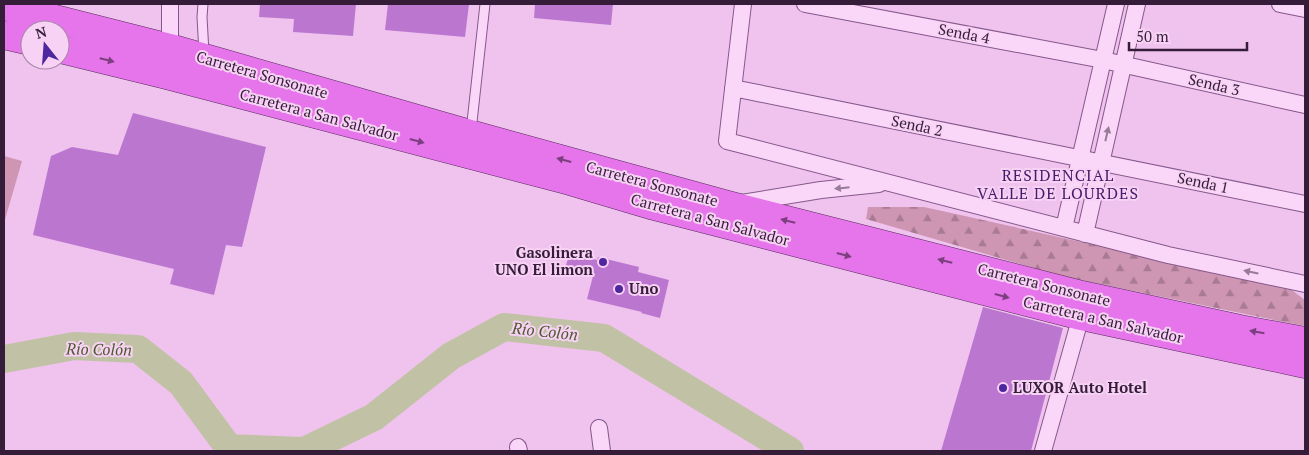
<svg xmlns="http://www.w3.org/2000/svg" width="1309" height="455" viewBox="0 0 1309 455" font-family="'PT Serif',serif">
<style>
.forest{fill:url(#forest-firs)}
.garden{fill:#cf96b4}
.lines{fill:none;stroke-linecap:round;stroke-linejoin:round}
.river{stroke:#c1c2a5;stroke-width:28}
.building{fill:#bb76d0}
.service-casing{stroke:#85588b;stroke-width:11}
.minor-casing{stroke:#85588b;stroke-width:18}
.trunk-casing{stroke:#502d58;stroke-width:29}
.service{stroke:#fad6f8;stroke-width:9}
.minor{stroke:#fad6f8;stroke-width:16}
.trunk{stroke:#e674ea;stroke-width:28}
.oneway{fill:#7c4080}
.oneway2{fill:#987a99}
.poi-dot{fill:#4e269d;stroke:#f7d2f5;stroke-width:2}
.labels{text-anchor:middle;stroke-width:4;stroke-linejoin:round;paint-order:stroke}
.street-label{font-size:15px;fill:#351d3a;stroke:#f7d2f5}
.poi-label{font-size:15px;font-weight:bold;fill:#351d3a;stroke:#f7d2f5;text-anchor:start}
.neighbourhood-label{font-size:16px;letter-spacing:1px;fill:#461b69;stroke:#f7d2f5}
.water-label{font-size:16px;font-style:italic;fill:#4d5a2c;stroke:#f7d2f5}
</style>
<defs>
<pattern id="forest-firs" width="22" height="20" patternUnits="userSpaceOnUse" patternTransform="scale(1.25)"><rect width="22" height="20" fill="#cf96b4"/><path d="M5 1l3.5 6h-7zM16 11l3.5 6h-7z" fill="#a97a93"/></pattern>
</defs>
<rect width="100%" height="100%" fill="#f0c2ee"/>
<!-- forest -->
<path class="forest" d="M868,207h56l365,81 16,12v26l-26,-5 -218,-45 -195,-57z"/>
<!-- garden -->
<path class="garden" d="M4,156l18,5 -18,62z"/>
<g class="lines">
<!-- river -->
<path class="river" d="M4,359l70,-13 64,3 43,34 48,65 73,3
M304,451l70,-34 77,-61 53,-29 100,11 186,113"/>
</g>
<!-- building -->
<path class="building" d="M260,4h96l-3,32 -60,-4 1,-13 -35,-2z
M388,4h81l-4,33 -80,-7z
M535,4h78l-2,21 -77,-7z
M133,113l133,34 -24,100 -16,-2 -12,50 -44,-11 4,-15 -141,-34 18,-79 21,-9 46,8z
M570,253l27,7 1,-3 41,10 -1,5 31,8 -9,38 -19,-5 1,-1 -55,-13 6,-23 -28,-8z
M983,307l80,21 -32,123h-90z"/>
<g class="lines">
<!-- service casing -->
<g class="service-casing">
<path id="service" d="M203,4l-1,13 2,36
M471,131l14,-127"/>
</g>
<!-- minor casing -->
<g class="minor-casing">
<path id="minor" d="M170,4v44
M743,4l-16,137 441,114 137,29
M805,4l298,56 202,45
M1280,4l25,5
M733,88l572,116
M742,203l79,-13 58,-6
M1064,228l52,-224
M1085,234l52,-230
M599,428l3,23
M518,447l1,4
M1043,451l38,-135"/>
</g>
<!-- trunk casing -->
<g class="trunk-casing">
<path id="trunk" d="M4,6l166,42 300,86 258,71 354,90 158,34 65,12
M4,35l26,6
M60,49l106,26 404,106 84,25 423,109 228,49"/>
</g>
<!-- service -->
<use href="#service" class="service"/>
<!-- minor -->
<use href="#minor" class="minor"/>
<!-- trunk -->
<use href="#trunk" class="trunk"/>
</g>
<!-- one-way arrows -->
<defs><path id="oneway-solid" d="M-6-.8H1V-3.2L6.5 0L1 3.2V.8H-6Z" transform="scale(1.25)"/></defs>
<g class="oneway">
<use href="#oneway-solid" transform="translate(107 60) rotate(14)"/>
<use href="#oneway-solid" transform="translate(417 141) rotate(15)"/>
<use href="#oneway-solid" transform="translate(564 160) rotate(-165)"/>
<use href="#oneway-solid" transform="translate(788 221) rotate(-166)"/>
<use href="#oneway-solid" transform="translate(844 255) rotate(15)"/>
<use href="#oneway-solid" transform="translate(945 261) rotate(-166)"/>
<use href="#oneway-solid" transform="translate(1002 296) rotate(15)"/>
<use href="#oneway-solid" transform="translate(1257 332) rotate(-170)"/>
</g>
<g class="oneway2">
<use href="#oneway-solid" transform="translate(1107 134) rotate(-77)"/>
<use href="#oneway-solid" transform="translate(842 188) rotate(174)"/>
<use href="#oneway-solid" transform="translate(1251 272) rotate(-168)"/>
</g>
<!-- markers -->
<g class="poi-dot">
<circle cx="603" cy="262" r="5"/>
<circle cx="619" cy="289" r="5"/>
<circle cx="1003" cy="388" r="5"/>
</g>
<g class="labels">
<!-- street labels -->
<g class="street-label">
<text transform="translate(964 34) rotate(11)" y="5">Senda 4</text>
<text transform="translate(262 75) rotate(16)" y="5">Carretera Sonsonate</text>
<text transform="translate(1214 85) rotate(13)" y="5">Senda 3</text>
<text transform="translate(319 115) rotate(15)" y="5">Carretera a San Salvador</text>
<text transform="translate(917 126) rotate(12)" y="5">Senda 2</text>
<text transform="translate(1203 183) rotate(12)" y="5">Senda 1</text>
<text transform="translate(652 184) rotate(15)" y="5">Carretera Sonsonate</text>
<text transform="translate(710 220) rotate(15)" y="5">Carretera a San Salvador</text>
<text transform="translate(1044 285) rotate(14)" y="5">Carretera Sonsonate</text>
<text transform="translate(1103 320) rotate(13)" y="5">Carretera a San Salvador</text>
</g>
<!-- poi labels -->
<g class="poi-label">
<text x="593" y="258" text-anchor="end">Gasolinera<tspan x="593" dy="17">UNO El limon</tspan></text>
<text x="629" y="294">Uno</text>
<text x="1013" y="393">LUXOR Auto Hotel</text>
</g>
<!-- neighbourhood labels -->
<g class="neighbourhood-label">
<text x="1058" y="181">RESIDENCIAL<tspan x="1058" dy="18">VALLE DE LOURDES</tspan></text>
</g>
<!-- water labels -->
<g class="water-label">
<text transform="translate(545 331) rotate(6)" y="6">Río Colón</text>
<text transform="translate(99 349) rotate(1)" y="6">Río Colón</text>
</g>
</g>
<!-- border -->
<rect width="1309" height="455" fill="none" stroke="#351d3a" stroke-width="10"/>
<!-- north arrow -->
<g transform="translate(45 45) rotate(343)"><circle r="24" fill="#f7d2f5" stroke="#a98aaa"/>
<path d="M0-4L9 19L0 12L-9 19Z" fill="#4e269d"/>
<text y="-8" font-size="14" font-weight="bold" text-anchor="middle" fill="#351d3a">N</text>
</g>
<!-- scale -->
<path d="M1129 42v8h118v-8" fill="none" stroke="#351d3a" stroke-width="2.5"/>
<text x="1136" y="42" font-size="15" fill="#351d3a" stroke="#f7d2f5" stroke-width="4" paint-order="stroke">50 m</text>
</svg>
